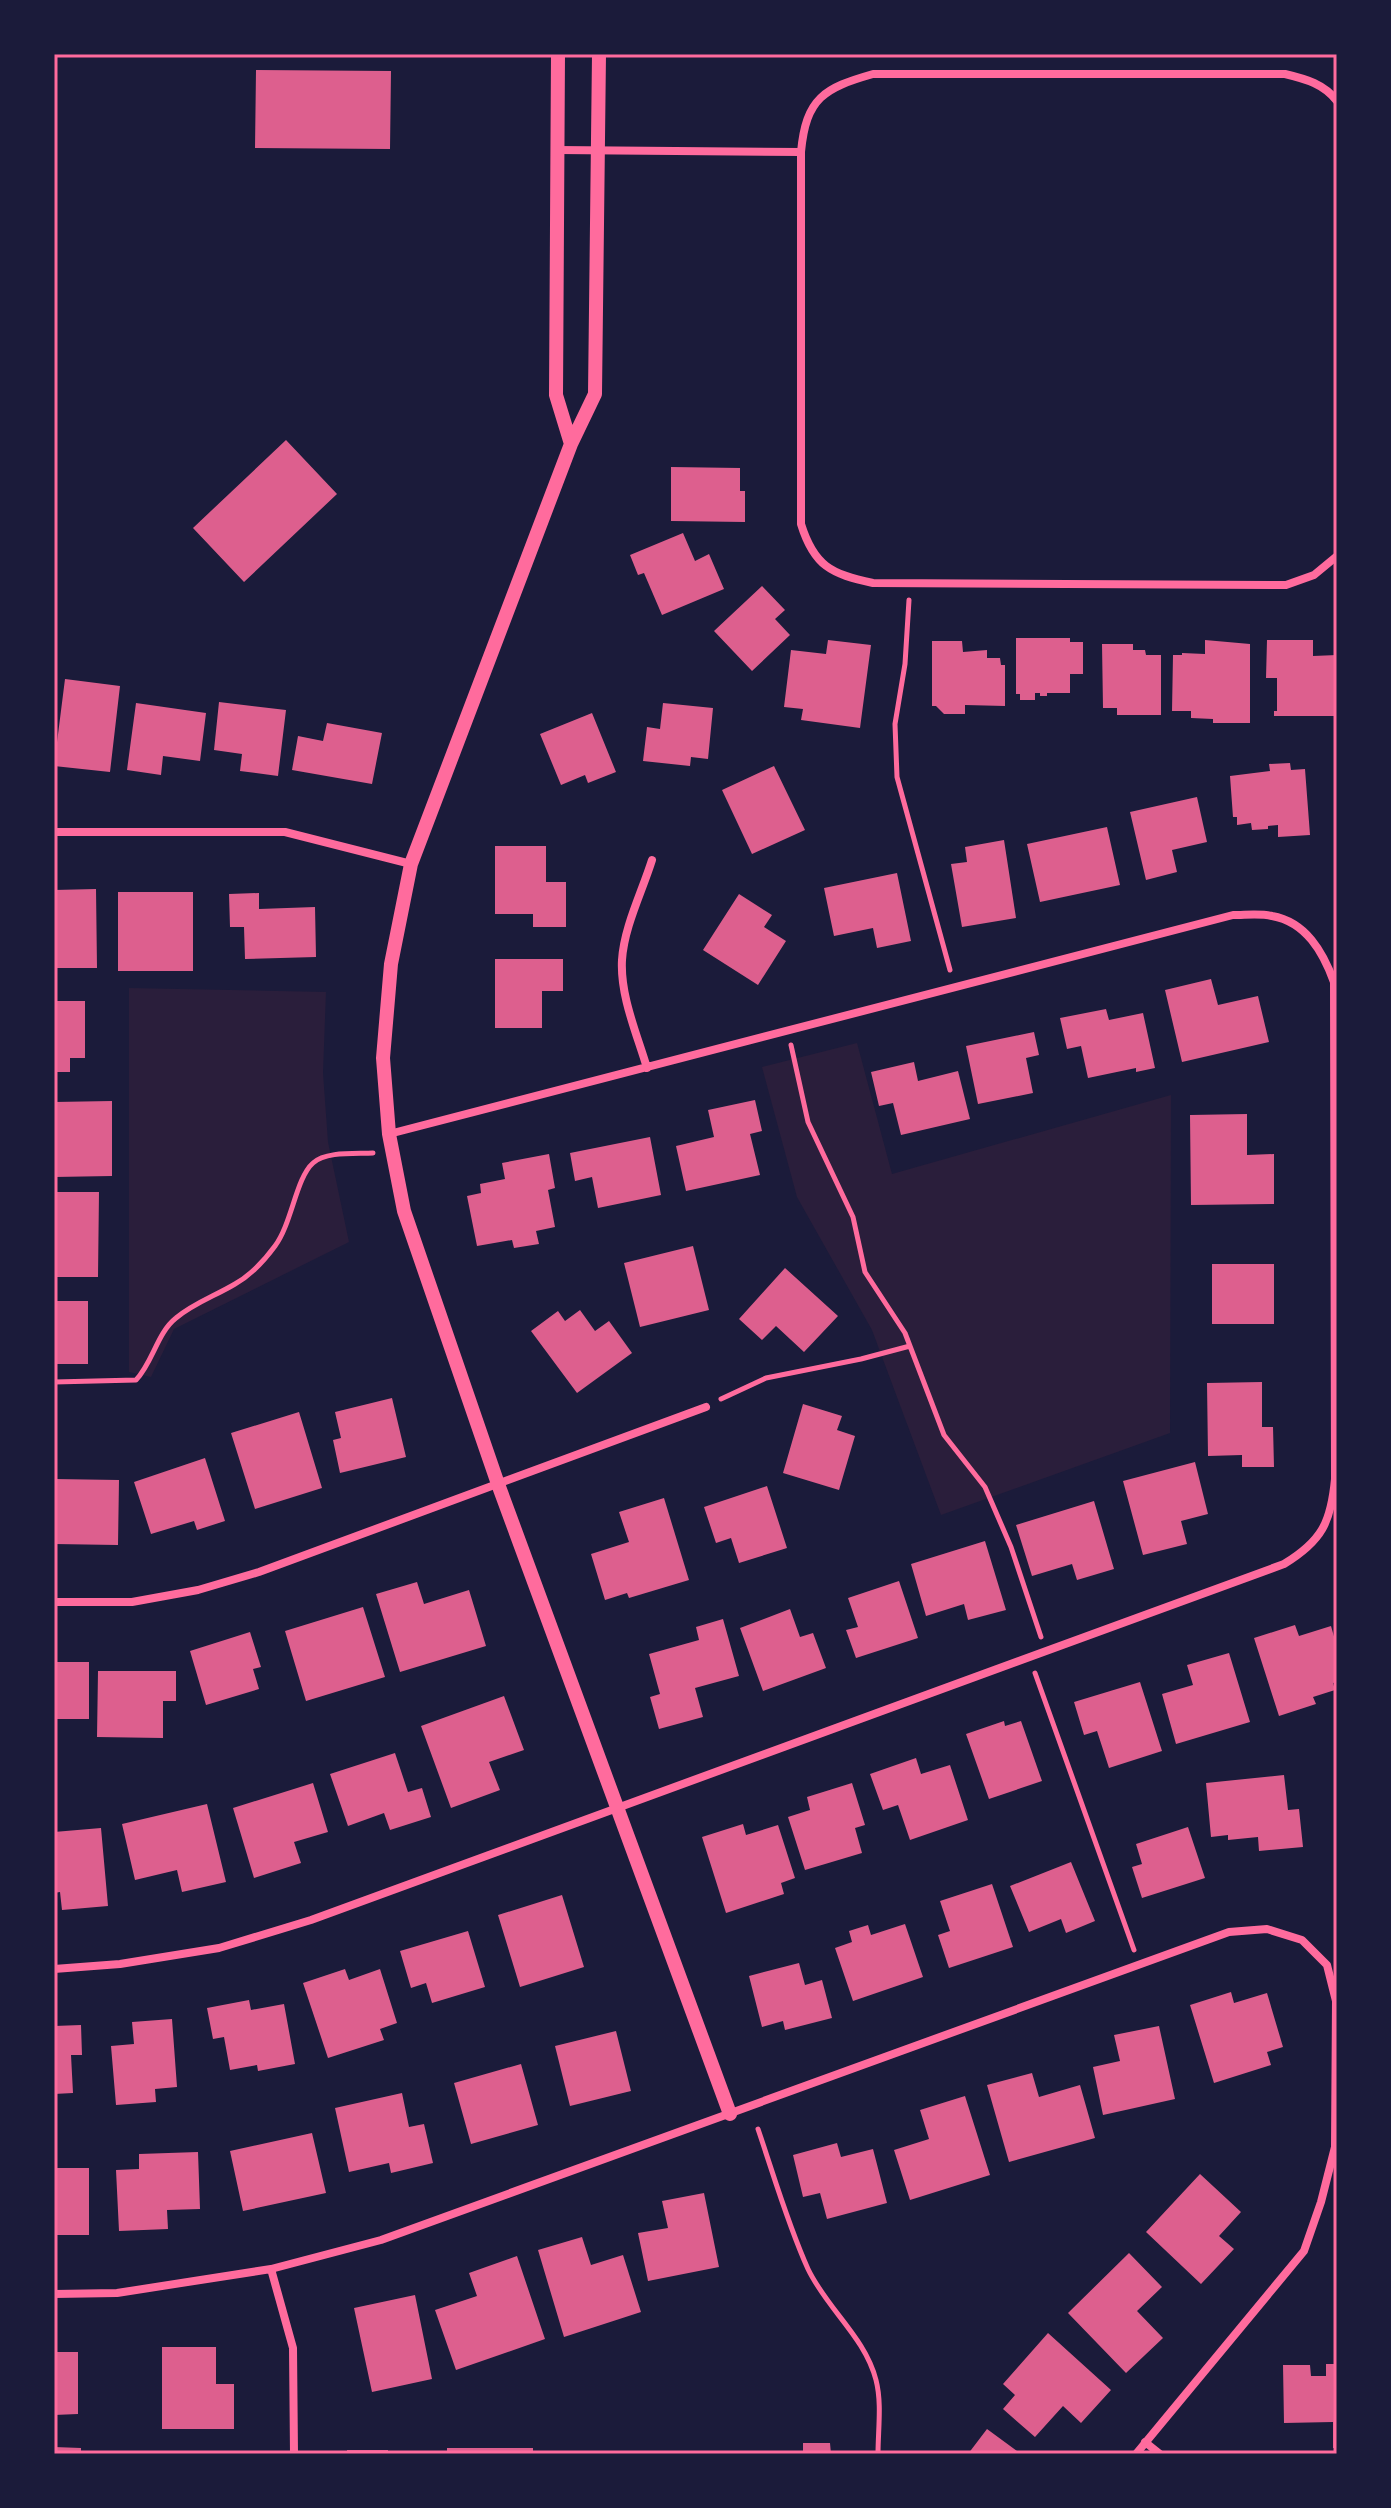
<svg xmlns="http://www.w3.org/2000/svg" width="1391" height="2508" viewBox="0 0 1391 2508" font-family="'Sofia Sans Condensed',sans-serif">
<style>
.green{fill:#2a1e3b}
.building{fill:#dd5f8e}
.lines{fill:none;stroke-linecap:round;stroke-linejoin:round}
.path{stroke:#ff6b9d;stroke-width:5}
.minor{stroke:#ff6b9d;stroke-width:8}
.tertiary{stroke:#ff6b9d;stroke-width:14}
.neatline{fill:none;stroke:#ff6b9d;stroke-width:3}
</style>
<rect width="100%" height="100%" fill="#1b1b3a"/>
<!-- green -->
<path class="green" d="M129,988l197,4 -3,81 5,69 21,100 -175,87 -23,48 -22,-5z
M857,1043l35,131 279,-79 -1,338 -229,82 -69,-185 -75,-133 -35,-130z"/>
<!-- building -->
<path class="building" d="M256,70l135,1 -1,78 -135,-1z
M286,440l51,54 -93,88 -51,-54z
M671,467l69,1v23h5v31l-74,-1z
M683,533l12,28 14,-7 15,35 -62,26 -18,-42 -6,2 -8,-20z
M762,586l23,24 -10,9 15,16 -38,36 -38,-40z
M1016,638h54v4h13v32h-13v19h-23v3h-7v-3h-5v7h-15v-6h-4z
M828,640l43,5 -11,83 -59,-8 2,-11 -19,-2 7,-57 35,4z
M1205,640l45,4v79h-37v-4l-22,-1v-7h-19l1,-56h9v-2l23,1z
M1267,640h46v16l24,-1v61h-63v-5h3v-33h-11z
M932,641h30l1,11 24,-2v8h13l1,7h4v41l-40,-1v9h-21l-8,-8h-4z
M1102,644h31v6h12l1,5h15v60h-44v-7h-14z
M65,679l55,7 -10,86 -56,-6z
M219,702l67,8 -8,66 -38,-5 2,-17 -28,-4z
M136,703l70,10 -6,48 -37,-5 -2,19 -34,-5z
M663,703l50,5 -5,51 -17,-2 -1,9 -47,-5 4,-34 13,2z
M592,713l24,59 -28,11 -3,-8 -24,10 -21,-51z
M327,723l55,10 -10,51 -80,-14 6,-34 25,5z
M1290,763l1,7 14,-1 5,66 -32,2v-12l-10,1v3l-16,1 -1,-7 -14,2v-8h-4l-3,-41 40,-5 -1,-7z
M774,766l31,64 -53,24 -30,-64z
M1197,797l10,45 -35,8 5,22 -31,8 -16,-68z
M1107,827l13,58 -80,17 -13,-58z
M1004,840l12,78 -54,9 -11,-63 16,-2 -2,-15z
M495,846h51v36h20v45h-33v-13h-38z
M897,873l14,68 -34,7 -4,-20 -39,8 -10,-48z
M96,889l1,79h-43v-78z
M118,892h75v79h-75z
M259,893v16l56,-2 1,50 -71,2 -1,-32h-14l-1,-33z
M739,894l33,21 -8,12 22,14 -28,44 -55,-35z
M495,959h68v32h-21v37h-47z
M1211,979l7,26 40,-9 11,46 -87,20 -17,-72z
M54,1001h31v57h-15v14h-16z
M1106,1009l3,11 34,-7 12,55 -19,4v-4l-48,10 -7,-32 -14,3 -7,-31z
M1034,1032l5,23 -13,3 7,35 -55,11 -12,-58z
M914,1062l4,19 40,-10 12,48 -69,16 -8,-32 -14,3 -8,-34z
M755,1100l7,31 -12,3 10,41 -74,16 -10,-45 38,-9 -6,-27z
M112,1101v75l-58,1v-75z
M1247,1114v41l27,-1v50l-83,1 -1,-90z
M650,1137l11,58 -63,13 -6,-31 -17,4 -5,-28z
M549,1154l6,34 -7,2 7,37 -19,4 3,13 -25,4 -2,-8 -35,6 -10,-50 14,-3 -1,-9 25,-5 -3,-16z
M54,1192h45l-1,85h-44z
M693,1246l16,64 -69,17 -16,-64z
M1212,1264h62v60h-62z
M785,1268l53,48 -34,36 -28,-26 -14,14 -23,-21z
M54,1301h34v63h-34z
M580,1310l15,21 14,-10 23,32 -55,40 -46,-62 27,-20 7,10z
M1262,1382v45h11l1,40h-32v-12l-34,1 -1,-73z
M392,1398l14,59 -66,16 -7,-33 8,-2 -6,-26z
M803,1404l39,12 -5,14 18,6 -16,54 -56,-17z
M299,1412l23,76 -67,21 -24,-76z
M205,1458l20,63 -28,9 -3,-9 -43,13 -17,-52z
M1195,1462l13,52 -27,7 6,23 -44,11 -20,-74z
M54,1479l65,1 -1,65 -64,-1z
M767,1486l20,62 -48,15 -8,-25 -15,5 -12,-36z
M664,1498l25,82 -60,18 -2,-5 -22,7 -14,-46 38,-12 -10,-30z
M1094,1501l20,68 -37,11 -5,-16 -40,12 -16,-51z
M985,1541l21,69 -38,10 -4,-16 -38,12 -15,-52z
M899,1581l19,57 -62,20 -10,-28 12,-3 -10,-29z
M417,1582l7,22 45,-14 17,56 -86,26 -24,-78z
M363,1607l22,70 -79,24 -21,-70z
M790,1609l10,28 13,-4 13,35 -63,23 -23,-63z
M723,1619l16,57 -44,12 8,29 -44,12 -9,-32 10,-3 -11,-40 50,-14 -3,-13z
M1295,1625l4,11 32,-10 6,21v35l-4,1 2,7 -22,7 3,7 -37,12 -25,-78z
M250,1632l11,35 -8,2 6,20 -53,16 -16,-54z
M1229,1653l21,69 -74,22 -14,-50 31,-9 -6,-20z
M54,1662h35v57h-35z
M98,1671h78v30h-13v37l-66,-1z
M1140,1682l22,69 -53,17 -12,-37 -13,4 -10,-33z
M504,1696l20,54 -35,12 11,28 -49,18 -30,-82z
M1004,1721l1,5 16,-5 21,60 -53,18 -23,-65z
M395,1753l13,39 14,-4 9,29 -41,13 -6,-17 -36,13 -18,-52z
M916,1758l5,16 29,-9 18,55 -58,20 -12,-35 -15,5 -13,-36z
M1284,1775l4,35 11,-1 4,38 -44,4 -1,-14 -30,3v-5l-17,2 -5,-54z
M313,1783l15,49 -34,10 7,21 -47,15 -21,-70z
M852,1783l13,42 -10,3 7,25 -57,17 -17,-53 22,-7 -3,-13z
M207,1804l19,78 -44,10 -5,-22 -42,10 -13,-56z
M743,1824l3,11 32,-10 17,53 -14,5 3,11 -58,19 -24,-76z
M1188,1827l17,51 -63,20 -10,-31 10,-3 -6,-20z
M101,1828l7,78 -46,4 -2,-18 -6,1v-61z
M1071,1862l24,59 -29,12 -5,-14 -32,13 -19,-46z
M992,1884l21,63 -64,21 -11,-33 12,-4 -10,-30z
M562,1895l22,72 -64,20 -22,-72z
M905,1924l18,53 -70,24 -18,-53 17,-6 -3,-11 19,-6 3,10z
M468,1931l17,56 -53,16 -6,-20 -15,5 -11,-37z
M799,1963l6,22 17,-5 10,38 -47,12 -2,-9 -21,6 -13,-51z
M345,1969l4,11 31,-11 17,54 -17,6 4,11 -56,18 -25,-75z
M1231,1992l3,11 33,-10 16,54 -16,5 4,13 -57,18 -24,-78z
M249,2000l2,10 33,-6 11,60 -37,7 -1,-6 -27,5 -6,-33 -11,2 -6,-31z
M172,2019l5,68 -22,2 1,13 -40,3 -5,-59 23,-2 -2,-22z
M81,2025l1,30h-11l2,38 -19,1v-68z
M1159,2026l16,73 -72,16 -10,-48 27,-6 -6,-26z
M616,2031l15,60 -61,15 -15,-60z
M521,2064l17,61 -67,19 -17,-61z
M1032,2073l7,24 41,-12 15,53 -86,24 -22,-77z
M402,2093l7,34 15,-3 9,39 -42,10 -2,-10 -40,9 -14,-64z
M965,2096l25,79 -80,25 -16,-50 35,-11 -9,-29z
M312,2133l14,60 -83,18 -13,-60z
M837,2143l4,14 32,-8 14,54 -60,16 -7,-26 -17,4 -10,-42z
M198,2152l2,57 -33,1 1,19 -49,2 -3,-61 23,-1v-15z
M54,2168h35v67h-35z
M1200,2174l41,38 -22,24 15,13 -33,35 -55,-52z
M704,2193l15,74 -71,14 -10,-48 30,-5 -6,-27z
M582,2237l9,28 32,-10 18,57 -77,25 -26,-87z
M1129,2253l33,34 -25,24 26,27 -37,35 -58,-60z
M517,2256l28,83 -89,31 -21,-60 42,-14 -8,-23z
M415,2295l17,84 -60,13 -18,-84z
M1048,2333l63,57 -30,33 -18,-17 -28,31 -32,-28 12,-14 -12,-11z
M162,2347h54v37h18v45h-72z
M54,2352h24v62l-24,1z
M1326,2364h11v84h-4v-26l-49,1 -1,-58h27l1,11h15z
M987,2429l34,25h-53z
M803,2443h27l1,11h-28z
M54,2447l27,1v6h-27z
M447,2448h86v6h-86z
M347,2450h41v4h-41z"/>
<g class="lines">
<!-- path -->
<path class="path" d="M909,600l-4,64 -10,60 2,53 53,193
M791,1045l17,77 45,95 12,55 40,61 39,102 41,52 26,60 30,90
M54,1382l82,-2c17,-18 21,-47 40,-62 18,-15 39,-22 59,-34 16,-9 29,-23 40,-38 17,-23 21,-68 38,-83 13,-12 43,-9 60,-10
M721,1399l45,-21 95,-19 49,-13
M1035,1673l99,277
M758,2129c16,47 30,96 50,140 19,40 57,68 68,111 6,23 2,50 2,74"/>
<!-- minor -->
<path class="minor" d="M557,150l244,2c5,-54 23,-64 72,-78h412c21,5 39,10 52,27
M801,152v372c13,42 30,50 72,59l413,2 28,-10 23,-19
M54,832h231l126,32
M647,1068c-10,-34 -27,-72 -25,-108 2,-33 20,-68 30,-100
M54,1602h78l66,-12 61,-18 447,-165
M54,1969l66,-5 99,-16 92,-28 973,-356c38,-23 47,-42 51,-85l-1,-497c-11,-30 -28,-60 -62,-66 -12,-3 -26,-1 -39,-1l-844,219
M271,2269l22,79 1,106
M54,2294l63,-1 154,-24 110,-29 848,-308 38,-3 35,11 25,25 9,36 -1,146 -14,55 -17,49 -168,203
M1145,2442l15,12"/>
<!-- tertiary -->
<path class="tertiary" d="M558,54l-2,341 15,49
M599,54l-4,340 -24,50 -160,420 -20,100 -8,94 6,76 15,77 94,273 232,630"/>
</g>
<!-- border -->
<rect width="1391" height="2508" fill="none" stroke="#1b1b3a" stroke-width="112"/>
<rect x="56" y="56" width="1279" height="2396" class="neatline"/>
</svg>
